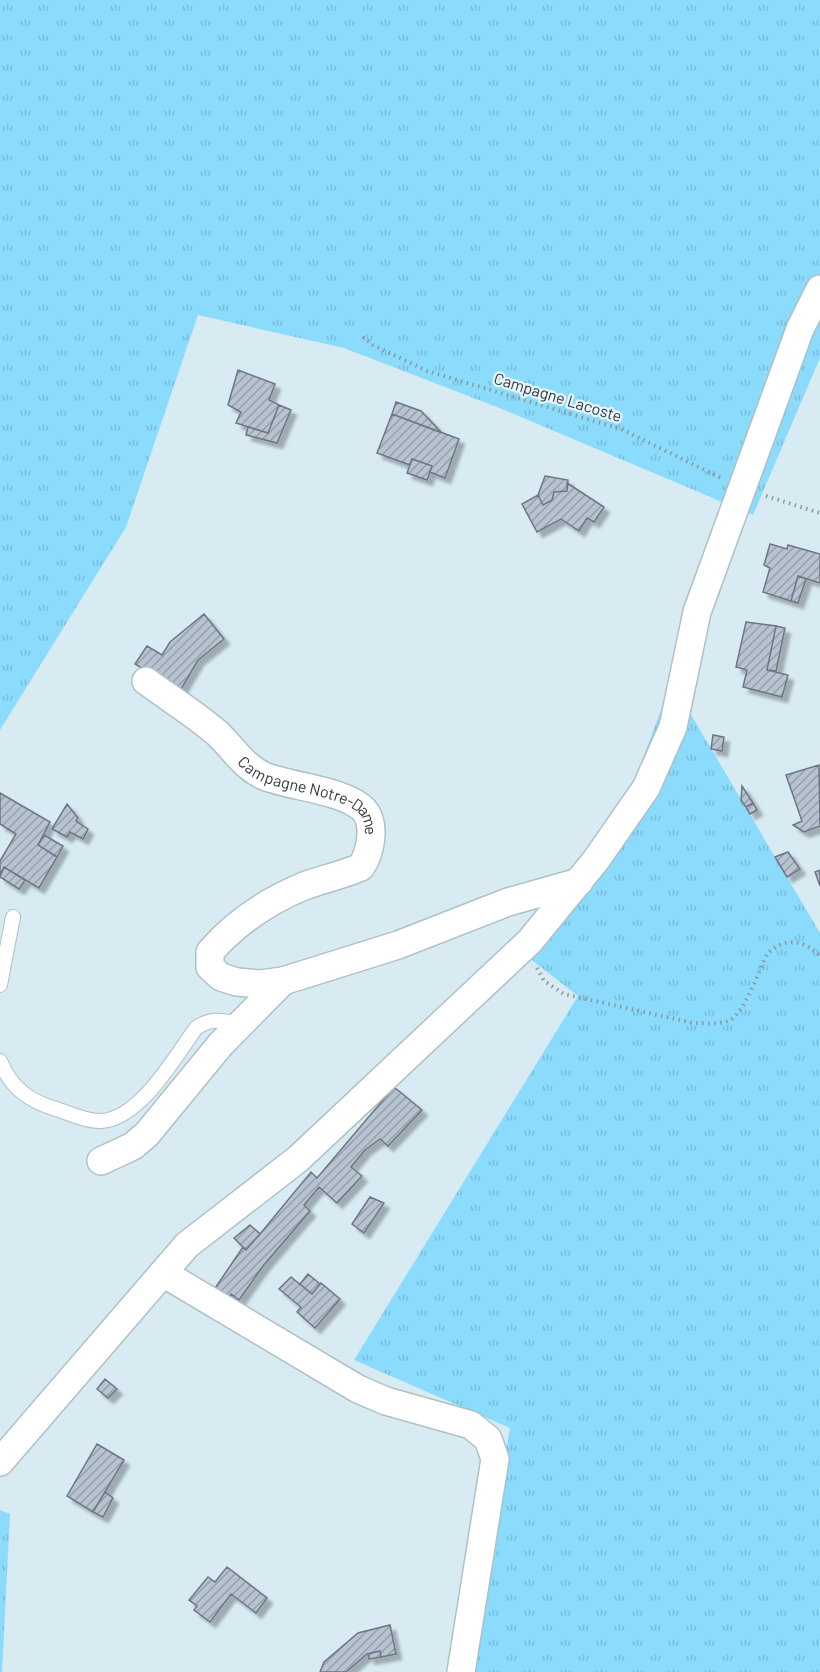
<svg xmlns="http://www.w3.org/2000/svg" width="820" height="1672" viewBox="0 0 820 1672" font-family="Barlow,sans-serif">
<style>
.grass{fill:url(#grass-tufts)}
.building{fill:url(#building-hatch);stroke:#6c7783;stroke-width:1.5;filter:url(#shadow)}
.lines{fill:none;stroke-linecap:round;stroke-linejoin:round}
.lane-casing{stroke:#aec0c8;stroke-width:16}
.street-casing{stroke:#aec0c8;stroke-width:30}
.path{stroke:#8a989e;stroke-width:4;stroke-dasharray:1.5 4.5;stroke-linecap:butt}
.lane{stroke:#fff;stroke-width:14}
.street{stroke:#fff;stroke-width:27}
.labels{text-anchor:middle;stroke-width:4.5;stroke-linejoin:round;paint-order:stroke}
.street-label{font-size:16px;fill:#323a3d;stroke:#e8f7fe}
</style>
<defs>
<pattern id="grass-tufts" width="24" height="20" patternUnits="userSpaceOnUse" patternTransform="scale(1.5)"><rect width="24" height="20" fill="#8adbfc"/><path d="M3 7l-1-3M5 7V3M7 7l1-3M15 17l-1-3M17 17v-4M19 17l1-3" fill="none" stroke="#78bdd9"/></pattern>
<pattern id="building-hatch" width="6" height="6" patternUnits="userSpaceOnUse" patternTransform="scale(1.5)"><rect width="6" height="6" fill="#b8c3d1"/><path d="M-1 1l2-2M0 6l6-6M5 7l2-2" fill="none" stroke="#969fab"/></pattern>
<filter id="shadow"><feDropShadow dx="5.5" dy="5.5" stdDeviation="1.5" flood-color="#0004"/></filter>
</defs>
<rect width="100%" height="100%" fill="#d8ebf3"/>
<!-- grass -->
<path class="grass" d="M0,0h820v358l-67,157 -246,-104 -163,-63 -146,-33 -72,212 -126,203z
M670,686l17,22 133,225v739h-352l42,-244 -156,-68 224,-364 -67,-52 76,-79 49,-88z
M0,1510l10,4 -8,158h-2z"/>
<!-- building -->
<path class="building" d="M238,370l37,14 -6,16 10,5 -11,28 -32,-10 5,-11 -13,-7z
M396,402l25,9 21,22 -50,-19z
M279,405l12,5 -14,33 -31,-8 2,-8 20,6z
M392,414l67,25 -14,39 -15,-6 2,-6 -20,-7 -2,6 -33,-12z
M412,459l20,7 -5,14 -20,-7z
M545,476l23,4 -1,11 -13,1 -2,8 -9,5 -5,-10z
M567,483l37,24 -10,15 -7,-4 -8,13 -18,-12 -24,13 -15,-28 16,-9 5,10 9,-5 2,-8 13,-1z
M770,544l17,5 1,-4 32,9v29l-22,-7 -7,25 -28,-9 7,-24 -6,-3z
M798,576l8,3 -8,24 -7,-2z
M204,614l20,25 -26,21 -18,31 -45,-27 12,-18 15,9 8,-13z
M746,622l30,4 -9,44 21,5 -6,22 -39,-10 4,-17 -11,-3z
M776,626l9,2 -9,43 -9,-1z
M713,735l11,2 -2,14 -11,-2z
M819,765l1,61 -16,6 -11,-7 9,-4 -16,-46z
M742,786l11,17 -7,4 -5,-7z
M0,793l50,29 -12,23 19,12 -18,31 -35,-21 -4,8v-14l16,-27 -16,-10z
M753,803l4,7 -7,4 -4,-7z
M67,804l11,14 -2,3 12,8 -5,10 -13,-7 -3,5 -15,-8z
M44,835l19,11 -6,11 -19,-12z
M788,852l12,17 -13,8 -12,-20z
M4,867l21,13 -6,9 -19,-12z
M820,870v16l-5,-14z
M394,1087l28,23 -34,36 -8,-7 -15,11 -14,17 11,9 -25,27 -18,-16 -15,18 6,6 -47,55 -24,34 -8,-6 -9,13 -13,-10 34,-50 3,3 14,-16 51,-62 6,6z
M370,1197l14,6 -20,30 -12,-9z
M250,1225l10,9 -14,16 -12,-12z
M308,1274l12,10 -8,10 -12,-10z
M291,1277l21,17 9,-11 19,16 -25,29 -18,-16 4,-5 -22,-18z
M105,1379l12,10 -9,9 -11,-9z
M97,1444l27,16 -31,52 -26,-16z
M105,1492l8,6 -10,19 -10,-5z
M227,1567l40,31 -11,15 -25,-19 -21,28 -16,-12 3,-4 -8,-6 19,-23 7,5z
M390,1625l6,29 -15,3 -1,-6 -13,3 -21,18h-26l4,-10 34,-29z
M380,1651l1,6 -12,2 -1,-5z"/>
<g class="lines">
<!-- lane casing -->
<g class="lane-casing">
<path id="lane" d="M0,985l13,-68
M0,1061c11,27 29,40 56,48 13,4 31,13 45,12 39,-2 74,-64 95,-93 16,-11 27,-7 44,-4"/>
</g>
<!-- street casing -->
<g class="street-casing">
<g id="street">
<path id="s1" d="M146,681c23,17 49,33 71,52 15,14 27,34 47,43 27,11 81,14 100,34 12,14 7,42 -3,57 -18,8 -38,12 -57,19 -36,15 -68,36 -94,66v15l11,10 16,5 23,2 23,-3 115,-36 110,-43 71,-20"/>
<path d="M101,1161l32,-15 14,-12 73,-89 63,-64"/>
<path d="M163,1273l195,116 28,12 85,24 17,14 7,20 -34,213"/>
<path d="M0,1462l187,-217 111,-86 232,-218 66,-81 50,-72 27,-61 24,-115 103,-283 20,-40"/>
</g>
</g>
<!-- path -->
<path class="path" d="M363,337l10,8 54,26 194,58 100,49
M766,496l54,17
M537,968l7,13 20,13 129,29c12,0 26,2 37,-3 15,-8 29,-50 37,-66 17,-17 36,-15 53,2"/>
<!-- lane -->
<use href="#lane" class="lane"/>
<!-- street -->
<use href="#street" class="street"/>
</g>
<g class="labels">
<!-- street labels -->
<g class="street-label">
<text transform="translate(558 397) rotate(17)" y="6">Campagne Lacoste</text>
<text dy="6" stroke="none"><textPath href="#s1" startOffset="204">Campagne Notre-Dame</textPath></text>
</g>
</g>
</svg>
